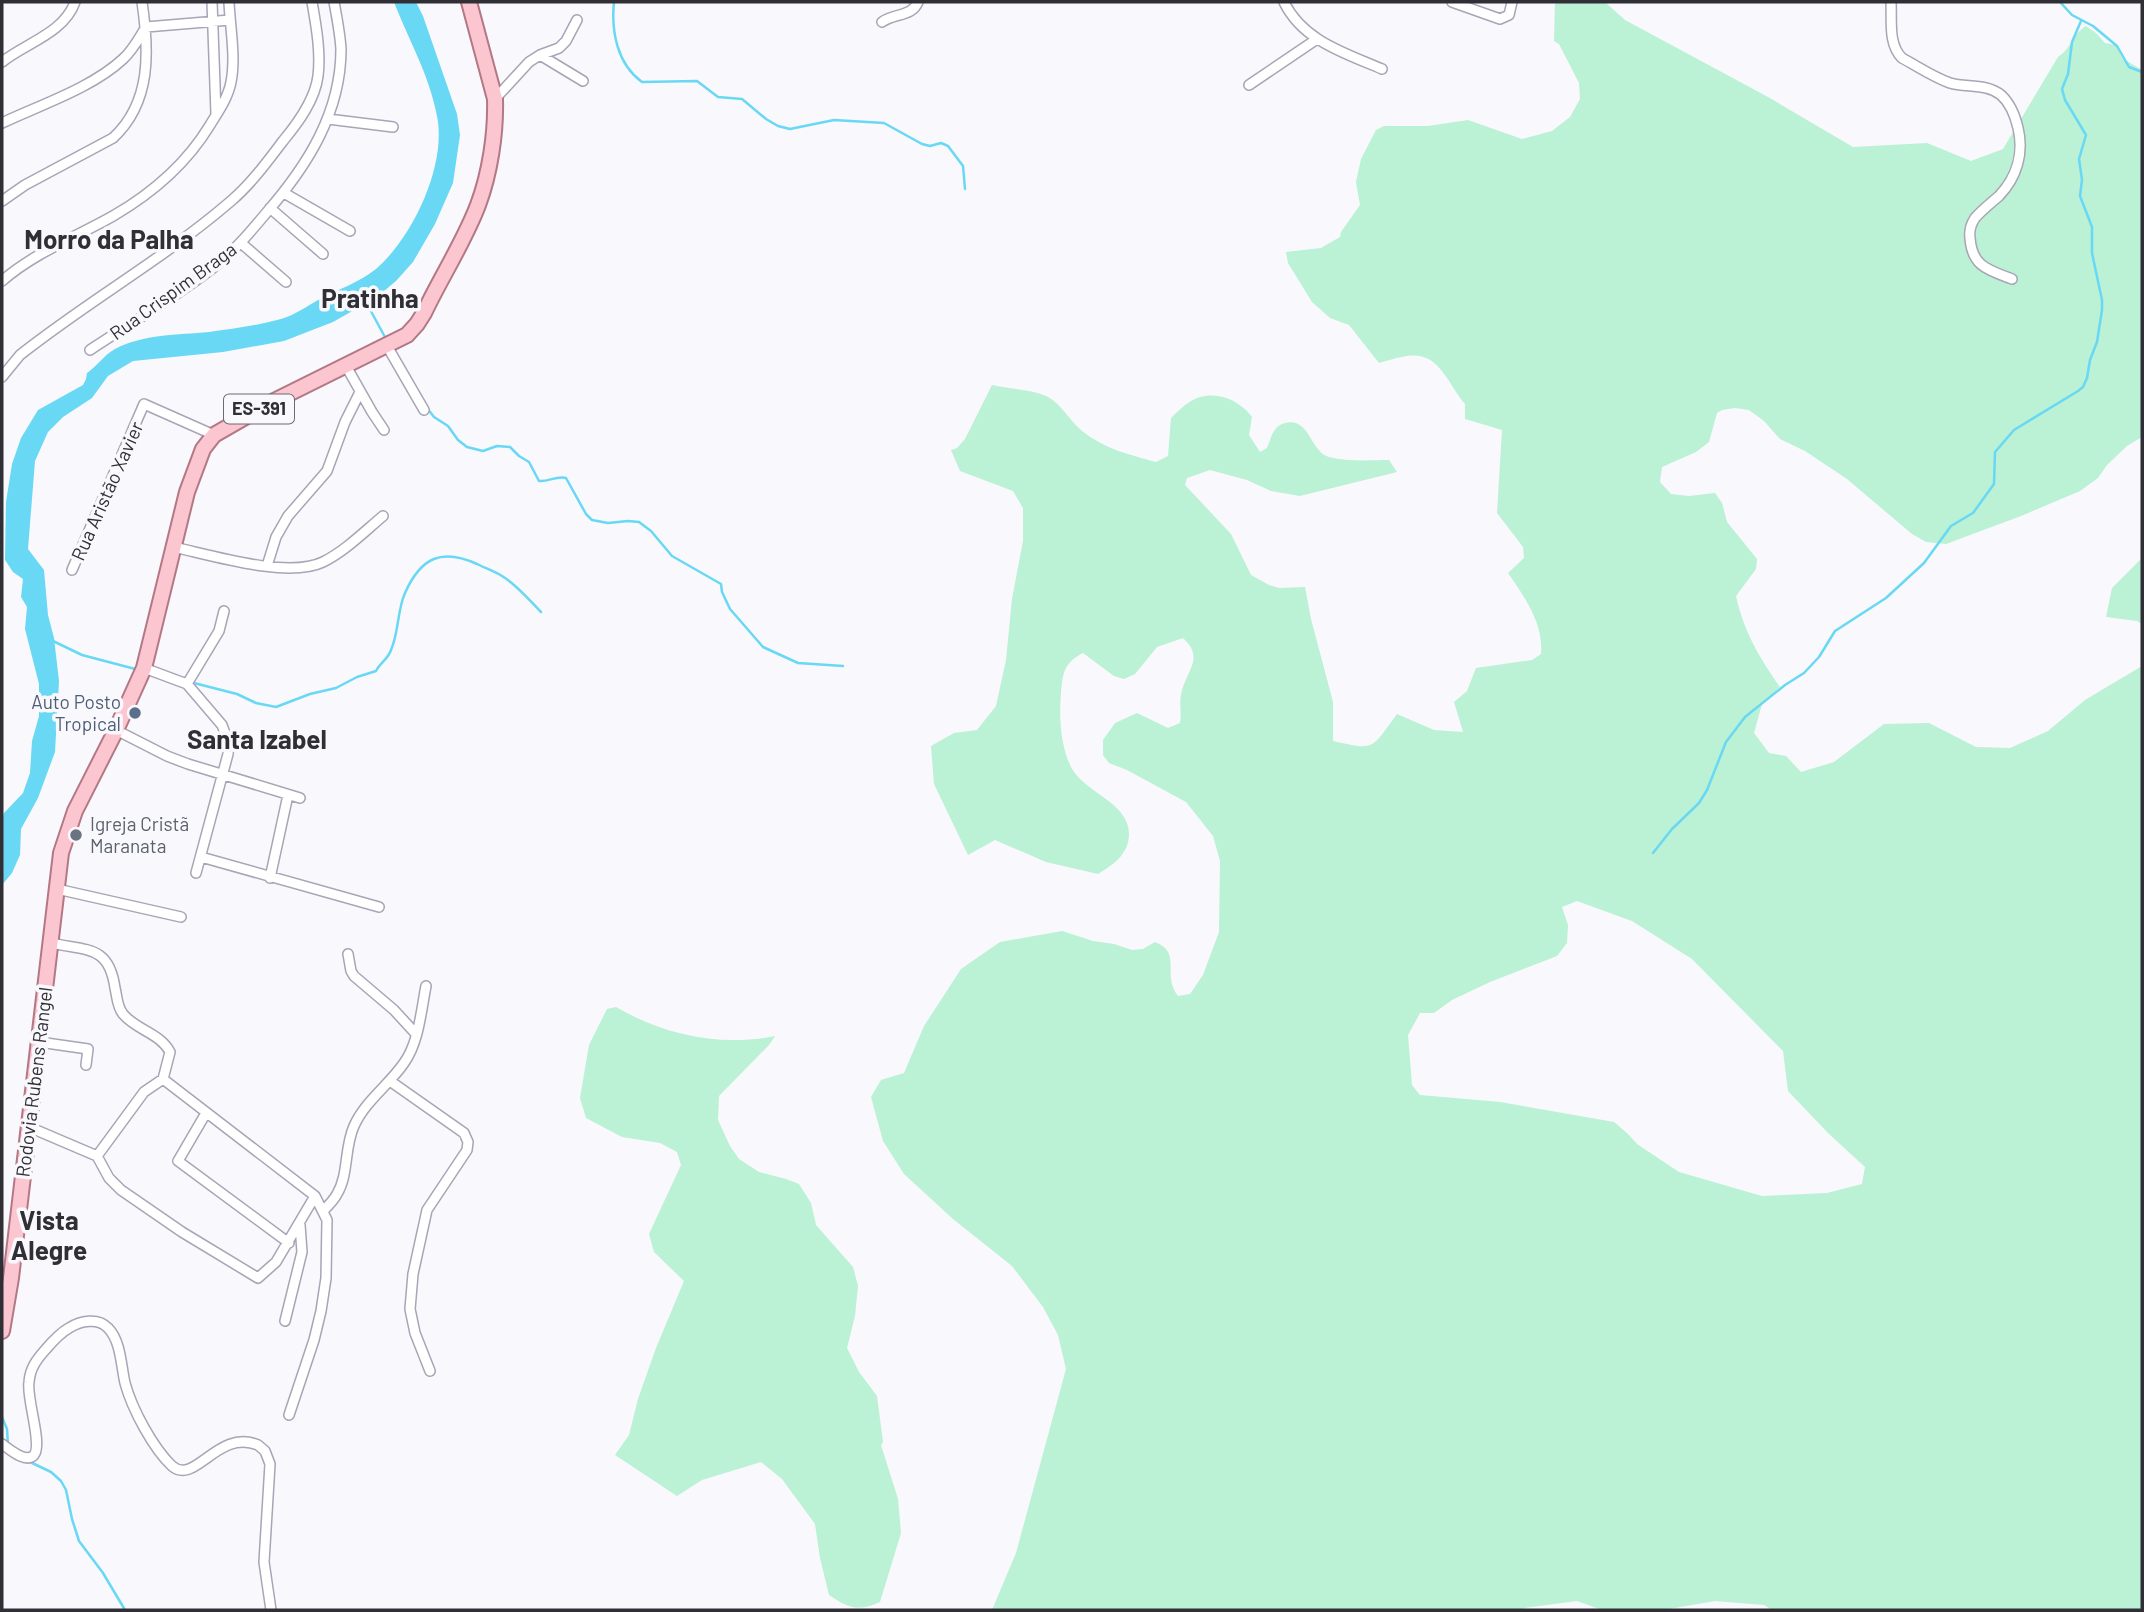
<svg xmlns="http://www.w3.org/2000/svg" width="2144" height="1612" viewBox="0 0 2144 1612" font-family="Barlow,sans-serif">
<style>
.green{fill:#bbf1d4;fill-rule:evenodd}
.water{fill:#69d8f4}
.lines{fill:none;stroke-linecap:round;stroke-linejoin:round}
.stream{stroke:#69d8f4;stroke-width:2.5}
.minor-casing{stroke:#a9a4b6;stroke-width:12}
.primary-casing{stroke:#b37885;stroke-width:18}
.minor{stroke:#fff;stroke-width:9}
.primary{stroke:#fbc6cf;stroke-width:14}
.service-dot{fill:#5c6f8a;stroke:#f9f8fc;stroke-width:2.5}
.worship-dot{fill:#6b7280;stroke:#f9f8fc;stroke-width:2.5}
.labels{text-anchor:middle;stroke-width:7;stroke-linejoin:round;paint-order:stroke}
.shield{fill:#f9f8fc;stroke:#6d6b71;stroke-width:2}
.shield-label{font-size:18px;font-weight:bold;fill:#312f36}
.street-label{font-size:19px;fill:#312f36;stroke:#f9f8fc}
.service-label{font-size:19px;fill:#4e5e75;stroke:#f9f8fc;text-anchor:end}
.worship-label{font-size:19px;fill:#5b616d;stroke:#f9f8fc;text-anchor:start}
.district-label{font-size:26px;font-weight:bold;fill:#312f36;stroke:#f9f8fc}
</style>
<rect width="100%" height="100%" fill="#f9f8fc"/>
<!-- green -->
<path class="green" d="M1555,2h50l20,18 143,77 85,50 74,-4 44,18 32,-12 55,-92c14,-9 14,-23 28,-31l10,7 9,10 11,2 6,13 20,12v367l-15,9 -20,19 -9,13 -18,13 -59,25 -75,28 -20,-2 -14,-8 -65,-55 -42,-28 -25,-12 -16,-18 -15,-11 -14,-2 -13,2 -5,3 -8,29 -13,10 -34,15 -2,15 11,12 18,2 26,-3 7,10 5,19 30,37 -1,10 -20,27c8,36 23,61 44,91l-18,17 -8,29 15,20 17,3 15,16 33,-10 50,-38 45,-1 47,24 34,1 38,-17 37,-31 57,-34v944h-370l-8,-5 -49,-4 -52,9h-61l-25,-9 -53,7v2h-532l24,-57 50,-184 -8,-34 -15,-28 -31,-41 -59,-47 -49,-45 -21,-33 -12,-44 10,-17 23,-7 20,-47 37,-57 39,-27 62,-11 31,10 21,3 18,6 11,-1 12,-7c28,11 6,32 23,54l12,-2 13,-19 16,-43 1,-71 -7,-25 -27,-34 -59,-32 -18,-7 -6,-8v-15l12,-17 22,-10 31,15 12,-5c2,-9 -1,-19 1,-28 4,-24 25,-36 2,-57l-26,9 -22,27 -11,5 -10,-3 -31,-23c-19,10 -20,19 -22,39 -2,24 -1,53 10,75 13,26 58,35 58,67 0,20 -16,31 -31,40l-52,-12 -51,-22 -27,15 -34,-71 -3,-38 23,-13 23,-3 19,-24 10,-46 6,-61 11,-58v-33l-10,-17 -53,-20 -9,-21 6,-2 8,-9 27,-54c16,4 38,4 54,11 15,7 23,24 35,34 21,18 49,25 75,32l12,-6 3,-38c5,-5 11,-11 17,-15 21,-15 49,-6 64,14l-3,18 11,17 7,-4c4,-10 6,-22 18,-25 25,-6 25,29 44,34 19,5 42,3 60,3l8,12 -97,24 -29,-5 -24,-11 -37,-10 -23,8 -2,7 46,49 20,41 18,10 10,3 26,-1 6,32 22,83v39c43,10 38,8 64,-27l37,16 29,2 -9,-30 13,-11 9,-23 56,-8 9,-6c3,-30 -17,-58 -33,-81l16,-15 -1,-11 -26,-34 5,-83 -37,-11v-15c-19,-22 -26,-56 -63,-47 -8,1 -15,4 -23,6l-30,-38 -19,-7 -18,-16 -24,-39 -2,-11 35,-4 19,-11 1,-5 19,-27 -4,-23 5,-23 15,-29 8,-4h44l40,-6 54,19 30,-8 18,-14 10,-18 -1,-16 -20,-39 -5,-3zM1577,901l55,20 60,38 91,92 5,40 40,42 37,34 -3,17 -35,9 -65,3 -83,-24 -42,-28 -9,-10 -14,-12 -114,-20 -80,-7 -8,-10 -4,-50 12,-22h14l18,-13 38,-18 67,-26 10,-13 1,-18 -6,-18z
M2142,558v66l-5,-3 -31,-4 6,-29z
M616,1007c48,28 104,40 159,29l-6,9 -50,51 -1,24 12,26 9,13 20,13 27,7 13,5 12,19 5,22 37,42 5,19 -3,30 -8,32 12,24 18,24 6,46 -2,3 17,54 3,34 -21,69c-22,10 -32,6 -51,-7l-9,-37 -5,-34 -33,-45 -21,-17 -59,18 -25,16 -62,-41 14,-20 9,-36 18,-51 28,-67 -30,-29 -5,-18 32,-69 -4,-13 -17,-9 -38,-6 -36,-19 -6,-20 9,-53 18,-36z"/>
<!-- water -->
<path class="water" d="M394,2h22l7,14 34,98 3,21 -7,48 -18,41 -22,38 -17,19 -19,16 -44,25 -49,19 -61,11 -90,9 -25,15 -16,22 -29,19 -15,15 -13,29 -7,88 16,21 4,45 6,23 5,43 -4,71 -17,46 -17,31 -1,26 -8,18 -10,12v-64l2,-8 19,-20 7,-20 2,-32 7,-25v-32l-14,-55 2,-22 -6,-10 2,-18 -10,-7 -8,-12 1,-58 6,-38 9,-26 17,-28 45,-25 3,-6 1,-6c10,-7 17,-18 28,-24 29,-15 62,-14 94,-17 22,-3 46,-6 68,-12 15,-3 30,-14 43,-21 19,-10 40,-17 56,-30 37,-32 71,-104 61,-153 -8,-42 -28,-75 -43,-114z"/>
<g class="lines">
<!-- stream -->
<path class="stream" d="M614,2c-3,29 3,62 28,80l55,-1 21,16 24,2 24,20 12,7 12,3 44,-9 50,3 38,21 8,2 11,-3 7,3 15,20 2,23
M2060,2l12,13 21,11 24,20 12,21 13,5
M366,302l20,37
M427,408l7,9 14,9 10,14 9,7 16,4 14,-5 13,1 9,9 10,6 10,19c10,1 18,-6 27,-3l20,36 6,6 16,3 20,-2 11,1 12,9 21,25 49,28 1,8 8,17 33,38 35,16 45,3
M53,641l29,14 57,15
M190,682l47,12 19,9 20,4 34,-13 26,-6 21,-11 19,-6c4,-8 12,-12 15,-21 8,-18 6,-39 14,-57 16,-36 37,-45 72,-29 8,4 17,7 25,12 15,9 27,24 39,36
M1653,853l19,-24 27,-26 8,-13 19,-48 19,-25 40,-32 19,-12 15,-16 16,-26 51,-33 38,-35 27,-37 22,-13 21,-29 1,-32 19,-22 64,-39 5,-4 4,-9 3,-18 7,-18 5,-32v-10l-10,-47v-26l-12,-31 2,-16 -3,-21 7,-24 -21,-35 -3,-11 6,-15 4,-32 9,-21
M2,1417l5,12 1,16
M28,1461l23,11 10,9 5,9 6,29 7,22 24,32 22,37"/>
<!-- minor casing -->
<g class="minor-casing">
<path id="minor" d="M212,2l4,112
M1284,2c19,39 61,51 98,67
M1452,2l48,17 9,-4 3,-13
M1891,2c1,19 -3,42 11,56 15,8 31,19 48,25 16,5 36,0 51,12 10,9 14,20 17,33 6,25 -1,49 -19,68 -8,7 -17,14 -24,22 -4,6 -6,13 -5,20 2,29 19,32 42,41
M882,22c12,-9 30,-5 36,-20
M540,55l43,26
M2,62c24,-19 62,-29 73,-60
M1249,85l68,-46
M495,99l34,-37 11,-7 19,-7 7,-7 11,-21
M328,119l65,8
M2,123c38,-18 90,-35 121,-64 10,-9 16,-21 23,-32l84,-7
M284,193l66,38
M2,201l23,-16 88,-47c39,-36 36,-88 29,-136
M270,208l53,46
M241,243l45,39
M2,281c32,-28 74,-44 111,-65 38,-22 74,-53 97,-91 8,-13 18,-27 21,-43 5,-25 -1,-55 -2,-80
M387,346l37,64
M90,350c42,-28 91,-56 129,-87 18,-15 33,-33 48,-51 40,-46 74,-99 74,-163 -1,-16 -4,-31 -7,-47
M346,366l26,46 12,18
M2,377l18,-22c68,-54 145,-97 211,-154 20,-17 36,-39 52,-60 15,-18 32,-41 35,-65 3,-24 -2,-51 -6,-74
M173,547c38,8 115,32 150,15 22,-11 41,-30 60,-46
M267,566l9,-29 12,-21 39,-45 18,-49 15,-30
M72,570l72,-166 70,31
M144,668l43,16 35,41 7,19 -1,10 -32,119
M187,684l32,-53 5,-20
M116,730l51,26 21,8 112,34
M201,857l178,50
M270,878l18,-83
M57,889l124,28
M51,943c36,8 58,2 64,45 2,8 2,19 8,26 13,16 37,19 47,38l-7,27
M348,954l3,17 3,5 40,34 22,24
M39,1042l49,7 -2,16
M390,1081l74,52 4,9 -1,8 -40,60 -14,64 -3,35 5,24 15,38
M206,1113l-28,48 111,82
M29,1127l68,29 12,22 12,12 61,42 76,46 18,-16 39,-66
M97,1156l47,-64 19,-13 152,117 12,24 -1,58 -5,33 -7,29 -25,75
M323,1211c5,-5 11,-11 14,-17 12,-20 7,-46 17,-68 11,-25 35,-41 50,-63 15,-21 17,-52 22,-77
M285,1321l17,-69 -2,-27
M2,1444c7,5 24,20 32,11 9,-11 -8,-57 -5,-73 1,-14 8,-23 17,-33 6,-7 14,-16 23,-21 11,-7 29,-11 39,0 13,13 13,38 17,55 7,26 28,65 47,83 23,20 46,-38 86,-21l7,6 5,13 -6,98 7,48"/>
</g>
<!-- primary casing -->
<g class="primary-casing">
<path id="primary" d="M2,1331l9,-53 50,-425 14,-42 41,-81 28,-62 43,-176 16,-43 11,-14 52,-30 141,-70 10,-11 7,-11c17,-36 40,-71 54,-108 12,-32 18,-72 17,-106l-26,-97"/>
</g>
<!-- minor -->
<use href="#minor" class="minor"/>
<!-- primary -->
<use href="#primary" class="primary"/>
</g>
<!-- markers -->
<circle class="service-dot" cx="135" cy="713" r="7"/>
<circle class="worship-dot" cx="76" cy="835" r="7"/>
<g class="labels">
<!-- shield labels -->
<rect class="shield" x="224" y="394.5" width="70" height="29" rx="5"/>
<g class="shield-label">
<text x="259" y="415">ES-391</text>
</g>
<!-- street labels -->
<g class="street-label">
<text transform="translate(173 291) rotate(-36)" y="7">Rua Crispim Braga</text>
<text transform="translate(107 491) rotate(-66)" y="7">Rua Aristão Xavier</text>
<text transform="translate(34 1082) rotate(-83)" y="7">Rodovia Rubens Rangel</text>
</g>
<!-- service labels -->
<g class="service-label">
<text x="121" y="709">Auto Posto<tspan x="121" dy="22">Tropical</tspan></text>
</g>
<!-- worship labels -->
<g class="worship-label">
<text x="90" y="831">Igreja Cristã<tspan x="90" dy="22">Maranata</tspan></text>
</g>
<!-- district labels -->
<g class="district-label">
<text x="109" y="249">Morro da Palha</text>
<text x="370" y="308">Pratinha</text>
<text x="257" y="749">Santa Izabel</text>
<text x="49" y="1230">Vista<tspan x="49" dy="30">Alegre</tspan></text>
</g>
</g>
<!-- border -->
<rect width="2144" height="1612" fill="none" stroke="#312f36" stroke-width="7"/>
</svg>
